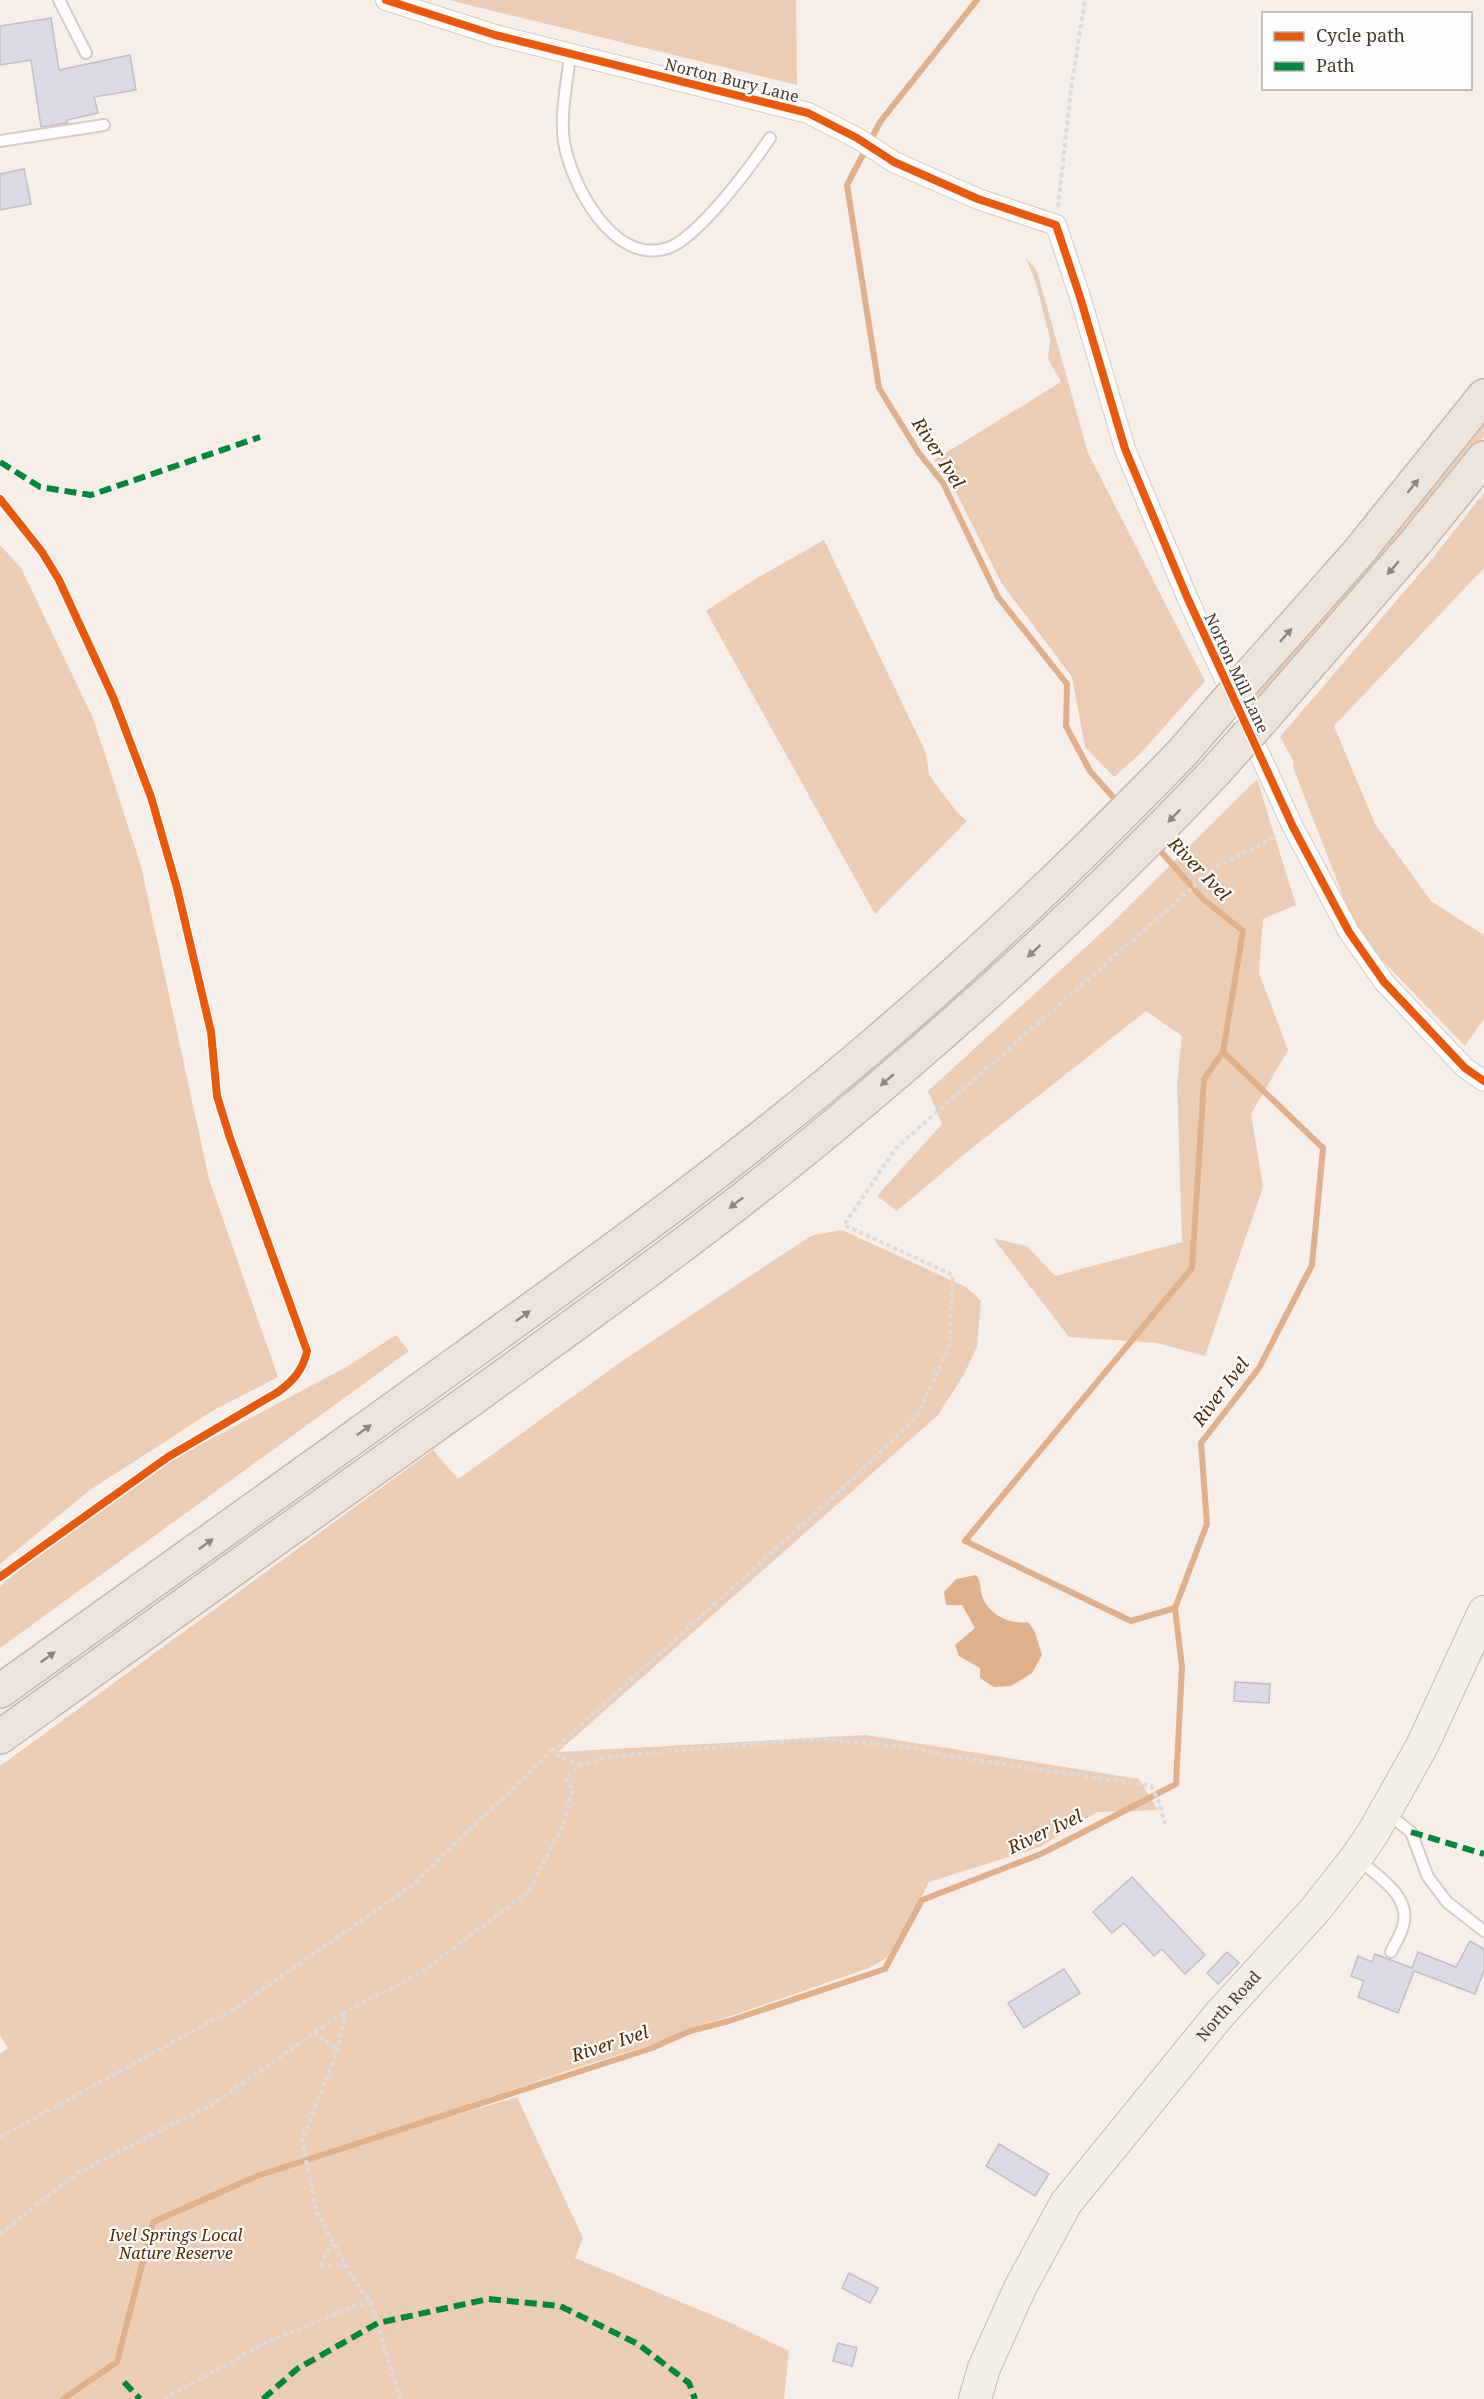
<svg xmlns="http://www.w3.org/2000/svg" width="1484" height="2399" viewBox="0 0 1484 2399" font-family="'Noto Serif',serif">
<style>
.green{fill:#ebcdb6}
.water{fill:#dfb08a}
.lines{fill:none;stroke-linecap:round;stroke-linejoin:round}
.stream{stroke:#dfb08a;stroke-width:6}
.building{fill:#dbdae6;stroke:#c1bfc3;stroke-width:1.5}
.lane-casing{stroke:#d4cbc4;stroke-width:14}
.street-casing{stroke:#d4cbc4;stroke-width:22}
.primary-casing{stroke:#c5b8ae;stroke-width:34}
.highway-casing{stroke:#c5b8ae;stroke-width:36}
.path{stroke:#dddad9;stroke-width:4;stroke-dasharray:4.5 3;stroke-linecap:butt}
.lane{stroke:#fefcfc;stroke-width:10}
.street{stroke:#fefcfc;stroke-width:20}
.primary{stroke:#f4eee8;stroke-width:32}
.highway{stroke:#ede4dc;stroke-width:33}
.highway-bridge-casing{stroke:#c5b8ae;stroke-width:36;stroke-linecap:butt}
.highway-bridge{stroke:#ede4dc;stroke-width:33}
.quiet{stroke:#00873e;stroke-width:6;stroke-dasharray:12 6;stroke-linecap:butt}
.cycleway-casing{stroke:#fdfdfd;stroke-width:11}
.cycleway{stroke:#e8590c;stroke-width:8}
.oneway{fill:#91867d}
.labels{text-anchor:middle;stroke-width:4.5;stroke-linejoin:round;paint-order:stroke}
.street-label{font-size:16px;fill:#463a30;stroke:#fdfdfd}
.park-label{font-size:16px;font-style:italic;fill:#542a00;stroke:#fdfdfd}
.water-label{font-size:18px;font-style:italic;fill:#522800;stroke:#fdfdfd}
</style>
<rect width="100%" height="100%" fill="#f5eee9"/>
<!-- green -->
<path class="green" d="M449,0h347l1,85z
M1026,258l11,13 51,182 117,228 -64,72 -27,24 -29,-30 -13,-70 -70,-93 -50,-100 -18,-24 127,-78 -13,-23 2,-20 -14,-56z
M1484,419v17l-28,36 -198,232 -7,-6z
M1484,493v75l-150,158 41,98 57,78 52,33v84l-19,27 -86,-89 -25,-33 -60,-154 -1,-10 -13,-23 152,-178z
M824,540l102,213 3,22 27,36 11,10 -92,93 -169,-303 46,-30z
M0,545l21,23 72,150 48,148 68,313 69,198 -64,33 -124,80 -90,74z
M1257,779l39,126 -33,14 -4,54 29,77 -37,64 12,73 -58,169 -48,-13 -88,-6 -76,-99 34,8 28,30 127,-34 -5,-159 5,-47 -36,-25 -179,141 -70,59 -20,-15 65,-72 -14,-33 183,-167z
M842,1230l124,57 15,14 -4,46 -14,29 -25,39 -380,337 308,-17 273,44 19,31 -61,2 -57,35 -111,35 -37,73 -23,13 -138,48 -42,12 -29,14 -84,26 -248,85 189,-56 66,141 -8,20 156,65 58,28 -5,48h-784v-345l8,-6 -8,-13v-269l433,-316 25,29 167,-120 166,-110 22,-14z
M396,1335l13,16 -409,297v-62l59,-48 111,-77 178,-95z"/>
<!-- water -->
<path class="water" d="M976,1575c6,7 3,14 7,23 6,17 28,27 45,24l7,10 7,23 -10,18 -21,13 -17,1 -14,-9v-10l-21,-12 -4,-11 20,-17 -13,-23h-16l-2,-13 12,-13z"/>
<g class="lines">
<!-- stream -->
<path class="stream" d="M977,0l-97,122 -33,63 32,203 40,65 24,30 55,114 69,87 -1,42 24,45 30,34
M1175,1608l-44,13 -166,-80 227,-273 12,-189 19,-27
M63,2399l54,-37 36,-140 104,-46 395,-128 38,-17 39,-10 156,-52 37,-69 119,-46 135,-70 6,-117 -7,-59 32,-84 -6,-81 58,-75 53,-103 11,-117 -100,-96 20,-121 -40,-32 -47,-53"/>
</g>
<!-- building -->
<path class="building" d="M51,18l8,52 71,-15 6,35 -42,7 4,16 -31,7v3l-26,4 -10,-67 -31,5v-39z
M24,169l7,35 -31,6v-36z
M1235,1682l35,2 -1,19 -35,-2z
M1132,1877l73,78 -20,19 -23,-25 -8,7 -30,-33 -12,10 -19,-21z
M1470,1941l14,8v22l-9,23 -61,-23 -16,42 -40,-16 6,-16 -13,-5 7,-20 14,6 3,-8 37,14 6,-16 38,15z
M1227,1952l12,11 -21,21 -11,-11z
M1064,1969l16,24 -56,35 -16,-25z
M999,2144l50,30 -14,22 -49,-30z
M849,2273l29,15 -8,15 -28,-15z
M838,2343l19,5 -5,18 -19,-5z"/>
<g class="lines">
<!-- lane casing -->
<g class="lane-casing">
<path id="lane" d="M59,0l27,53
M570,55c-3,28 -10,59 -6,87 7,42 49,124 104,106 31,-11 83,-82 102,-110
M0,141l104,-16
M1388,1814l23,18 17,45 19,25 37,29
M1359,1860c18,16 53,36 44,66 -2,9 -8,17 -12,26"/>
</g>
<!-- street casing -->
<g class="street-casing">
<path id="street" d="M386,0l109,35 313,78 49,25 37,24 84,37 78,26 24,72 45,152 62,148 106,230 56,105 35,50 81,86 19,13"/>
</g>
<!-- primary casing -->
<g class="primary-casing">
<g id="primary">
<path id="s1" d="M975,2399l9,-31 36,-80 46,-85 153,-188 96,-105 41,-52 17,-25 49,-87 62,-134"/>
</g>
</g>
<!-- highway casing -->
<g class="highway-casing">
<path id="highway" d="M1247,678l111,-125 126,-157
M1265,716l150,-173 69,-85
M0,1691c152,-109 305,-218 457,-328 146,-105 292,-210 428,-328 104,-89 202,-184 297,-282
M0,1737c158,-114 317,-228 476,-341 120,-87 241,-173 355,-268 134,-111 263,-228 383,-355"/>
</g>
<!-- path -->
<path class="path" d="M1058,207l13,-118 14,-89
M552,1751l291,-263 74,-72 32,-69 4,-72 -109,-50 52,-77 320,-281 61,-31
M314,2032l24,18
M0,2137l237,-130 174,-121 141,-135 3,3 26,11
M0,2234l77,-61 136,-69 131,-92
M333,2242l-14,25 26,-3
M164,2399l103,-57 103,-42
M400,2399l-30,-99 -15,-18 -39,-71 -14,-71 36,-90 7,-38 75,-39 109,-82 35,-68 9,-34 -8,-10 16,-14 23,-7 61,-7 160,-12 83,8 41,9 202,30 8,16 6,22"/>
<!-- lane -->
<use href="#lane" class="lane"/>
<!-- street -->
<use href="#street" class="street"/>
<!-- primary -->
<use href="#primary" class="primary"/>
<!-- highway -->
<use href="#highway" class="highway"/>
<!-- highway-bridge casing -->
<g class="highway-bridge-casing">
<path id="highway-bridge" d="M1182,753l65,-75
M1214,773l51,-57"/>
</g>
<!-- highway-bridge -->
<use href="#highway-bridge" class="highway-bridge"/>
<!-- quiet -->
<path class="quiet" d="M0,462l40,25 51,8 169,-58
M1411,1832l73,22
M124,2382l16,17
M263,2399l34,-30 81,-46 110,-24 72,7 78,38 51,39 6,16"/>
<!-- cycleway casing -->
<g class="cycleway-casing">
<path id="cycleway" d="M386,0l109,35 313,78 49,25 37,24 84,37 78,26 24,72 45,152 62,148 106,230 56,105 35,50 81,86 19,13
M0,499l42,53 17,28 54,117 38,100 26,91 34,144 6,64 13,42 77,213c-4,19 -14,30 -29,41l-110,65 -168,120"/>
</g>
<!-- cycleway -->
<use href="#cycleway" class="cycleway"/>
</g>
<!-- one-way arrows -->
<defs><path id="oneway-solid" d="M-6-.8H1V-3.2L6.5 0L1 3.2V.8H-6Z" transform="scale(1.5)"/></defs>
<g class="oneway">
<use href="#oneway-solid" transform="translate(1413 486) rotate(-51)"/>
<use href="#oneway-solid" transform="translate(1393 568) rotate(131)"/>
<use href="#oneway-solid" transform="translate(1286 635) rotate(-48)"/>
<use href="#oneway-solid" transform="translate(1174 816) rotate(134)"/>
<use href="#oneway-solid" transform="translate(1034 951) rotate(137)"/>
<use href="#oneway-solid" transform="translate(887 1080) rotate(139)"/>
<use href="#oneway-solid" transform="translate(736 1203) rotate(142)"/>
<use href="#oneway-solid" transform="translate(523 1316) rotate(-36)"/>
<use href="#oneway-solid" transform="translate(364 1430) rotate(-36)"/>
<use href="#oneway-solid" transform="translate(206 1544) rotate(-36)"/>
<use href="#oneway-solid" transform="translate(48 1657) rotate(-36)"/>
</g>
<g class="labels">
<!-- street labels -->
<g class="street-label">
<text transform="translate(732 80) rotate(14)" y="6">Norton Bury Lane</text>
<text transform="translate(1237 673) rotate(65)" y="6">Norton Mill Lane</text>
<text dy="6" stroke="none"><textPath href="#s1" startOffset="472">North Road</textPath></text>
</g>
<!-- park labels -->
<g class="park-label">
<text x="176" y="2241">Ivel Springs Local<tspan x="176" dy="18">Nature Reserve</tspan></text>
</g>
<!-- water labels -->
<g class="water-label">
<text transform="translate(938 453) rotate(57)" y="6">River Ivel</text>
<text transform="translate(1199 869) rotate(46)" y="6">River Ivel</text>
<text transform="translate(1221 1392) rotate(-53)" y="6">River Ivel</text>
<text transform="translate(1045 1832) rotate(-25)" y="6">River Ivel</text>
<text transform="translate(610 2044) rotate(-18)" y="6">River Ivel</text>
</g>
</g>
<!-- legend -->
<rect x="1262" y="12" width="210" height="78" fill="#fdfdfd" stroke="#b4afab" stroke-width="1.5"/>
<rect x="1274" y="32" width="30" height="9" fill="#e8590c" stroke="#b4afab" stroke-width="1.5"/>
<text x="1316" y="42" font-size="18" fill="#463a30">Cycle path</text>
<rect x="1274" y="62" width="30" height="9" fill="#00873e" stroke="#b4afab" stroke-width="1.5"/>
<text x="1316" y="72" font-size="18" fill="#463a30">Path</text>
</svg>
